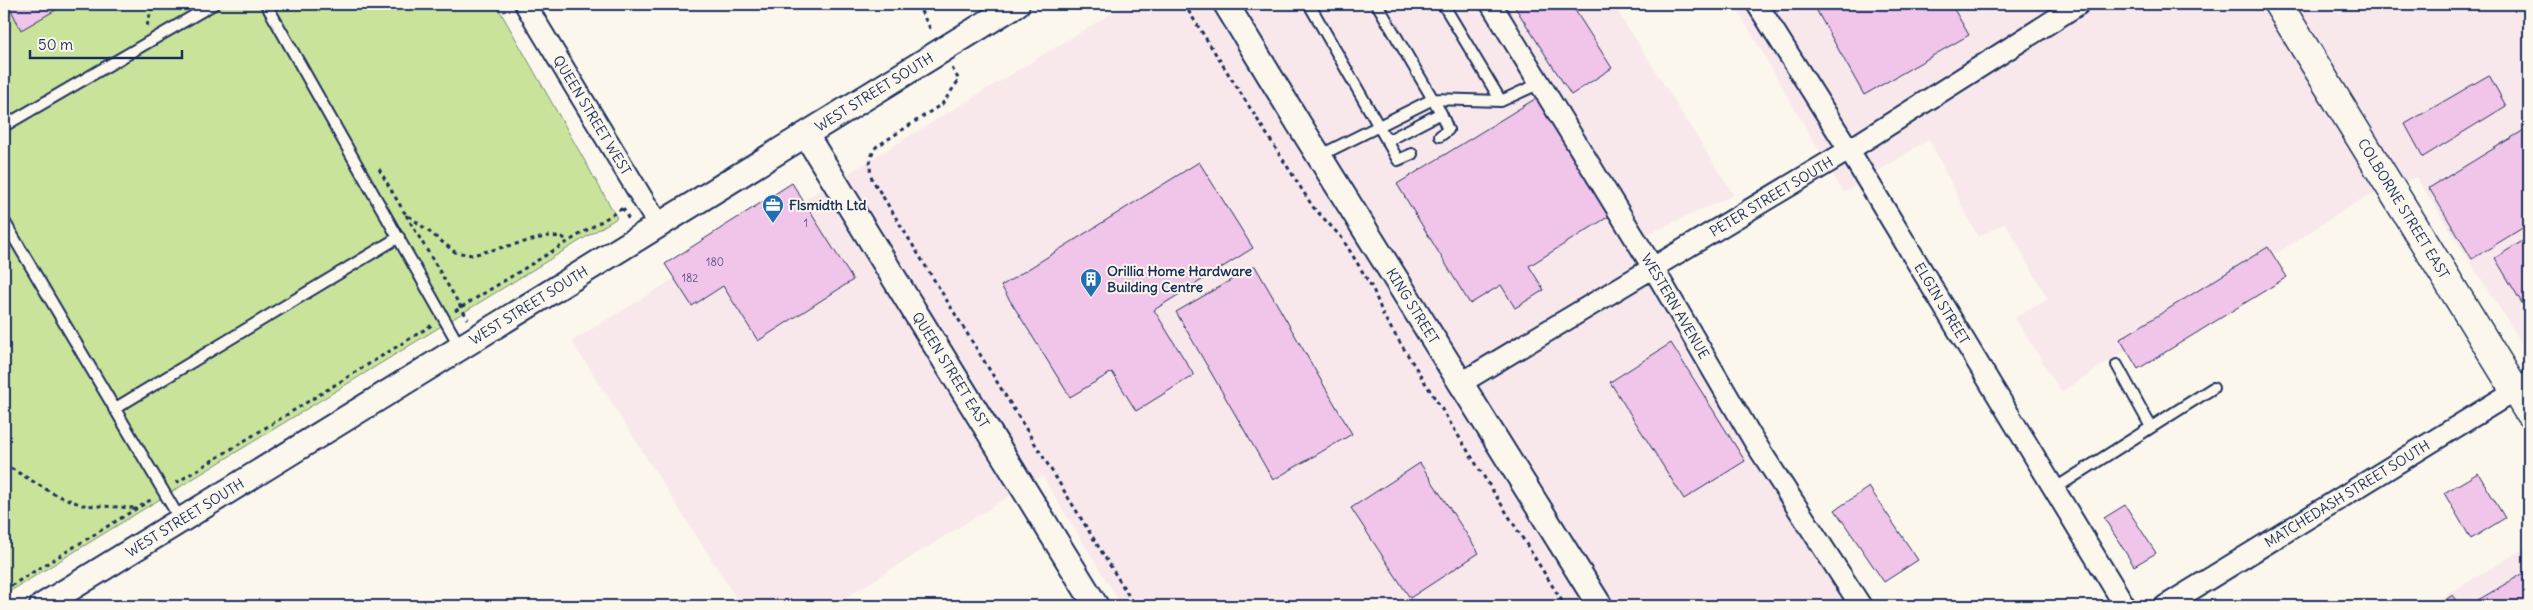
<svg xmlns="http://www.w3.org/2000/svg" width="2533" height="610" viewBox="0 0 2533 610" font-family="Delius,sans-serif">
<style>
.built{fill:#f8e8eb}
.green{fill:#c9e49a;stroke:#728a7c}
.building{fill:#f1c4e9;stroke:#1b2f5e}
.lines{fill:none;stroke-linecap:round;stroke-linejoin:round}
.service-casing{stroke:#1b2f5e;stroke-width:14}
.minor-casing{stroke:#1b2f5e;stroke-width:24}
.tertiary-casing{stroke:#1b2f5e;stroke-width:28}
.secondary-casing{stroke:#1b2f5e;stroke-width:31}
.path{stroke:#1b2f5e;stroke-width:3;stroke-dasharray:4 4;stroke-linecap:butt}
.service{stroke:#fbf7ec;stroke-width:10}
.minor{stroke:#fbf7ec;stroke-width:20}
.tertiary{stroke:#fbf7ec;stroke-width:24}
.secondary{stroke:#fbf7ec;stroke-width:28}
.labels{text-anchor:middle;stroke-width:4;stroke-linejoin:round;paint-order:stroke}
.number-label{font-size:11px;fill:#505481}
.street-label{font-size:14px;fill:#1b2f5e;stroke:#fbf7ec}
.poi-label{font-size:14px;font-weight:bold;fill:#1b2f5e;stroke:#fbf7ec;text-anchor:start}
</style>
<rect width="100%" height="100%" fill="#fbf7ec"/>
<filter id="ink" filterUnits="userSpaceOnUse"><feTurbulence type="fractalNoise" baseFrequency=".02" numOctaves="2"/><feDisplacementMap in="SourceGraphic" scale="10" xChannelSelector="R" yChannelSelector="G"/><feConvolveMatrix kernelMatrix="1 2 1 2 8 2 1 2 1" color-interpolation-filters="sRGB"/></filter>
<g filter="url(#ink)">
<!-- built -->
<path class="built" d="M1127,4h486l121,191 -104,47 232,364h-740l-80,-130 -210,130h-91l-169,-265z
M1734,4h795v350l-113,-177 -56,23 -299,192 -46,-74 33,-19 -43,-76 -27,14 -49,-98 -85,54z
M2529,546v60h-101z"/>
<!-- green -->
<path class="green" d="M4,4h492l121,214 -613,377z"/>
<!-- building -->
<path class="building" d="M8,4h58l-45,26z
M1513,4h58l41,64 -41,27z
M1813,4h138l18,31 -105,60z
M2489,75l17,31 -83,51 -18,-33z
M1543,94l73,118 -87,54 15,24 -29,18 -14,-23 -31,19 -73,-120z
M2529,127v97l-57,35 -43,-71z
M1199,162l54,86 -99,62 40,65 -58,36 -24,-39 -42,25 -69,-111z
M792,183l61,97 -95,61 -35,-55 -31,20 -27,-42z
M2529,237v78l-34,-57z
M2268,247l19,30 -149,92 -18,-30z
M1255,266l97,168 -79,46 -97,-168z
M1671,343l74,118 -61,38 -74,-117z
M1420,463l59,90 -69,45 -59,-90z
M2478,473l27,45 -34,21 -27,-46z
M1869,487l49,73 -34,22 -49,-72z
M2125,505l31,48 -22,13 -30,-48z
M2529,570v36h-61z
M2453,595l8,11h-26z"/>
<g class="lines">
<!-- service casing -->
<g class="service-casing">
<path id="service" d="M266,4l194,343
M1309,4l89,156 14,-6
M1377,4l64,109 7,17 -8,6
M1501,101l37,-17
M4,126l210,-122
M1387,141l54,-28
M1319,156l114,-57 68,2 -58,-97
M4,221l177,300
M2117,365l34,62
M114,409l285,-172
M2054,489l159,-101"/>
</g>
<!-- minor casing -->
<g class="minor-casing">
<g id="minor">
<path id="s1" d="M525,4l134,222"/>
<path id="s2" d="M1491,4l161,262 102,175 107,165"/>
<path id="s3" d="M1757,4l92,146 276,456"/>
<path id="s4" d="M1461,383l388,-233 230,-146"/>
<path id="s5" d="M2165,606l364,-224"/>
</g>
</g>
<!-- tertiary casing -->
<g class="tertiary-casing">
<g id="tertiary">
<path id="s6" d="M1226,4l73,120 301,482"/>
<path id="s7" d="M806,135l290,471"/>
<path id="s8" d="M42,606l975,-602"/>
</g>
</g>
<!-- secondary casing -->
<g class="secondary-casing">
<g id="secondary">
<path id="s9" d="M2278,4l251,409"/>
</g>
</g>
<!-- path -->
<path class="path" d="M500,4l5,8
M917,4l15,28
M1184,4l129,203 29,31 31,51 11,28 181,289
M147,26l6,-22
M952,68l7,12 -17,24 -66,43c-7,11 -7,20 -4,32l263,427
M379,169l25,43 51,40 17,3 76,-19 14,1 6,4
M623,208l6,12
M406,215l62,104
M455,311l168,-103
M4,464l50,30 28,11 53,3
M176,483l256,-158
M4,590l148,-91"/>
<!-- service -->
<use href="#service" class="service"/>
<!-- minor -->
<use href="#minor" class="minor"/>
<!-- tertiary -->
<use href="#tertiary" class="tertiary"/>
<!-- secondary -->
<use href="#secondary" class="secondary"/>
</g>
</g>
<!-- icons -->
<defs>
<g id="office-pin" transform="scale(1.125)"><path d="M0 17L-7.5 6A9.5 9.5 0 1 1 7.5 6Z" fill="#1f6fb2" stroke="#fbf7ec"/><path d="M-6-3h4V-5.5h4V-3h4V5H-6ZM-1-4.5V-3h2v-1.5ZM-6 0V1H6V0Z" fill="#fff"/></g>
<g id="building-pin" transform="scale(1.125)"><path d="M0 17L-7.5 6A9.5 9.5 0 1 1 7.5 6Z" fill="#1f6fb2" stroke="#fbf7ec"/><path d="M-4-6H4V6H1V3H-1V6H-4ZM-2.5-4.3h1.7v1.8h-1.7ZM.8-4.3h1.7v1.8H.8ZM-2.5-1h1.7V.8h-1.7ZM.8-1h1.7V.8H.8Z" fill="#fff"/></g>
</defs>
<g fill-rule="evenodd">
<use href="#office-pin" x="773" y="205"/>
<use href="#building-pin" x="1091" y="279"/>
</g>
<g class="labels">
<!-- number labels -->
<g class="number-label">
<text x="806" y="227">1</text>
<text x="715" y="266">180</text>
<text x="690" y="282">182</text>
</g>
<!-- street labels -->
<g class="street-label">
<text dy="5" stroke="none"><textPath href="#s8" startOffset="978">WEST STREET SOUTH</textPath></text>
<text dy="5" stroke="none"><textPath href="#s1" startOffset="130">QUEEN STREET WEST</textPath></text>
<text dy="5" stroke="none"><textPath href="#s4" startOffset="362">PETER STREET SOUTH</textPath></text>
<text dy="5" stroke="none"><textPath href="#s9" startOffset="240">COLBORNE STREET EAST</textPath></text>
<text dy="5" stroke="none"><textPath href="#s3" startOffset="352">ELGIN STREET</textPath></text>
<text dy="5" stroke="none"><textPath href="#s8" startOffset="572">WEST STREET SOUTH</textPath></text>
<text dy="5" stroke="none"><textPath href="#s6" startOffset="355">KING STREET</textPath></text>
<text dy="5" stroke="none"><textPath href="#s2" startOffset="354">WESTERN AVENUE</textPath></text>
<text dy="5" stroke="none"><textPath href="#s7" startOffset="276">QUEEN STREET EAST</textPath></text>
<text dy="5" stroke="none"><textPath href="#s5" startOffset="214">MATCHEDASH STREET SOUTH</textPath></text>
<text dy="5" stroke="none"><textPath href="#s8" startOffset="168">WEST STREET SOUTH</textPath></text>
</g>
<!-- poi labels -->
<g class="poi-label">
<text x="789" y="210">Flsmidth Ltd</text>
<text x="1107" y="276">Orillia Home Hardware<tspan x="1107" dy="16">Building Centre</tspan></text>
</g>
</g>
<!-- margin -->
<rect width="2533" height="610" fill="none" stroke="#fbf7ec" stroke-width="20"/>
<rect x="10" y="10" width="2513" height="590" fill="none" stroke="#1b2f5e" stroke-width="2" filter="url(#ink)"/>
<!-- scale -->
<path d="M30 50v8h152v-8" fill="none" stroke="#1b2f5e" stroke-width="2.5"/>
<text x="38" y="50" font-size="15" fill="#1b2f5e" stroke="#fbf7ec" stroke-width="4" paint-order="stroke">50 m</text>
</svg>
